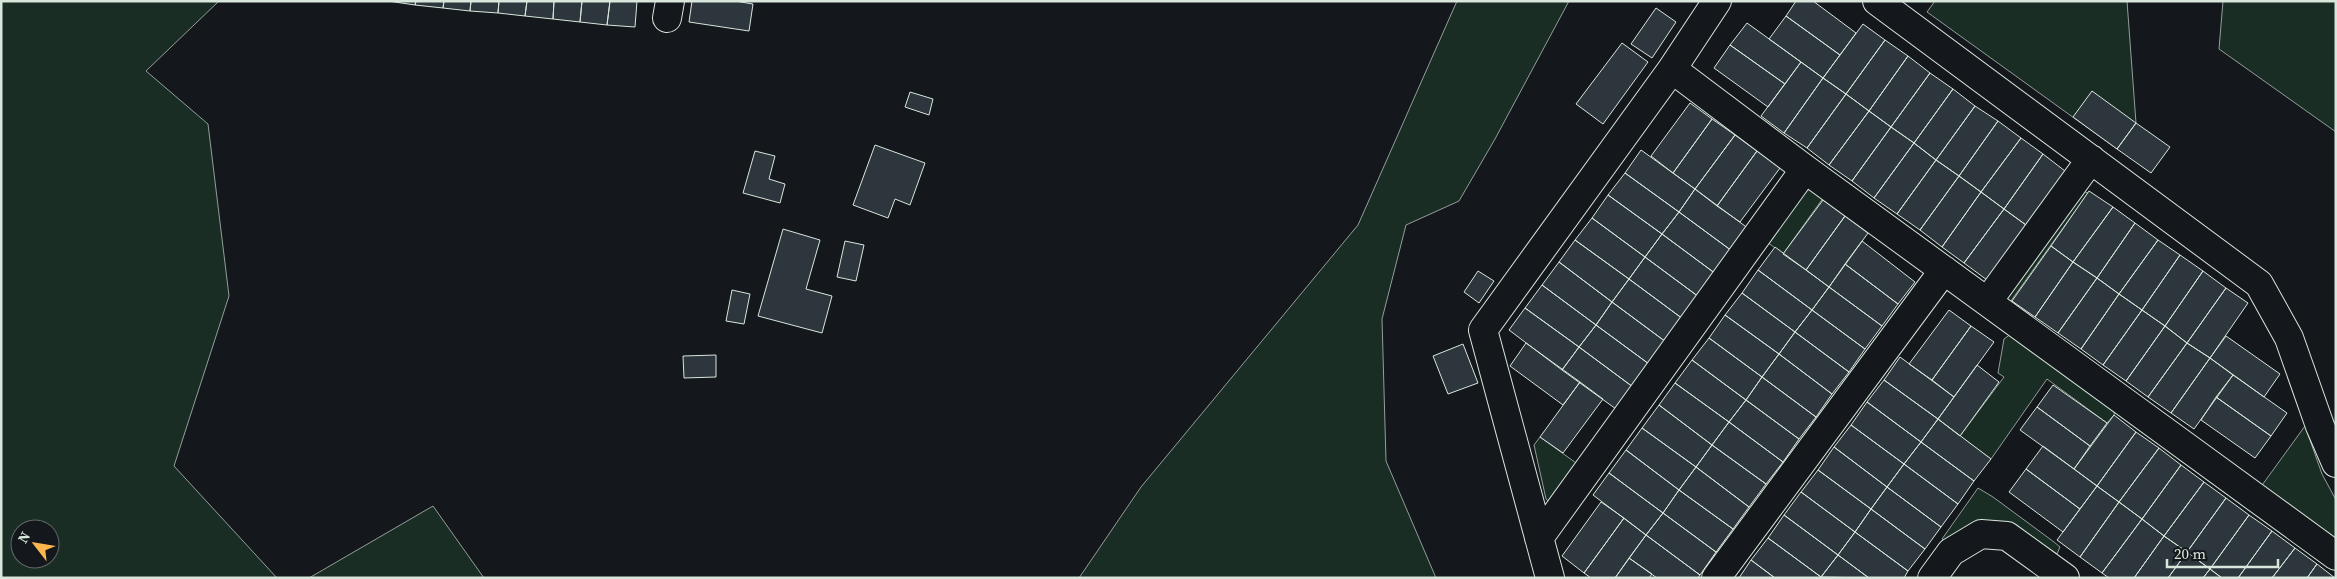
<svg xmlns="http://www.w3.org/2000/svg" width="2337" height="579" viewBox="0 0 2337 579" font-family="'Source Serif 4',serif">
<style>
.green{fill:#1a2d24;stroke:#939e99;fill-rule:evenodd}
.building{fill:#2c363c;stroke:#d8e6dc}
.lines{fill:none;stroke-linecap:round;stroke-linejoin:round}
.street-casing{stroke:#d8e6dc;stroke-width:30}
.street{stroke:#14181c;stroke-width:28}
</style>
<rect width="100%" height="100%" fill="#14181c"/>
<!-- green -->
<path class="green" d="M1,1h218l-73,70 62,53 21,172 -55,170 103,112h-276zM20,529h30v30h-30z
M1457,1h112l-74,138 -36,62 -53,24 -24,94 4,142 50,117h-357l62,-91 217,-262z
M1935,1h192l9,122 -19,26 -190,-137z
M2223,1h113v131l-117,-83z
M1810,189l16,5 -43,60 -16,-12 35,-49z
M2083,191l5,2 -80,112 -2,-9z
M2015,331l100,74 -1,10 -7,8 -60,-44 -56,80 -31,-23 44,-59 -6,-4 6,-34z
M2305,426l17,48 14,26v43l-76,-55z
M1540,437l43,31 -32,36 -5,-5 -12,-54z
M1978,488l15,9 61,45 6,5 -3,7 -49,-32 -17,4 -41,19 -8,-6z
M433,506l51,72h-175z"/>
<!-- building -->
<path class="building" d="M388,1h28l-1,4z
M416,1h28l-1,7 -28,-3z
M444,1h27l-1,10 -27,-3z
M471,1h28l-1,12 -28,-2z
M499,1h28l-2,15 -27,-3z
M527,1h27l-1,18 -28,-3z
M554,1h28l-2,21 -27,-3z
M582,1h28l-3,24 -27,-3z
M610,1h27l-2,26 -28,-2z
M692,1h43l18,3 -4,27 -60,-9z
M1796,1h17l43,32 -16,22 -54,-39z
M1656,8l20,14 -24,36 -21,-14z
M1786,16l54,39 -17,23 -54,-39z
M1747,23l54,39 -16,22 -55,-39z
M1863,24l22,16 -39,54 -23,-16z
M1885,40l23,16 -39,55 -23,-17z
M1622,43l26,19 -45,62 -27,-20z
M1730,45l55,39 -17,23 -54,-39z
M1908,56l22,17 -39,54 -22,-16z
M1801,62l22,16 -39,55 -23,-17z
M1930,73l23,16 -39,54 -23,-16z
M1823,78l23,16 -39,54 -23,-15z
M1953,89l22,17 -39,54 -22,-17z
M2092,91l44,32 -19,26 -44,-32z
M910,92l23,7 -4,16 -24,-8z
M1846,94l23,17 -40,54 -22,-17z
M1690,103l22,16 -39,54 -22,-17z
M1975,106l23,15 -39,55 -23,-16z
M1869,111l22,16 -39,54 -23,-16z
M1712,119l23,16 -40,54 -22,-16z
M1998,121l23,17 -40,54 -22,-16z
M2136,123l34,24 -19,26 -34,-24z
M1891,127l23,16 -40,55 -22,-17z
M1735,135l22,16 -40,55 -22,-17z
M2021,138l22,16 -39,55 -23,-17z
M1914,143l22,17 -39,54 -23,-16z
M875,145l50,18 -15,42 -15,-6 -7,19 -35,-13z
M1641,150l54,39 -16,23 -54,-39z
M755,151l20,5 -6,23 16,5 -5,19 -37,-10z
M1757,151l23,17 -40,54 -23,-16z
M2043,154l22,17 -39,54 -22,-16z
M1936,160l23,16 -39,54 -23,-16z
M1625,173l54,39 -17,22 -54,-39z
M1959,176l22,16 -39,55 -22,-17z
M1695,189l54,40 -17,22 -53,-39z
M2089,191l24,16 -40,55 -22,-16z
M1981,192l23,17 -40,54 -22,-16z
M1608,195l54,39 -17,23 -53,-39z
M1823,200l22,16 -39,54 -23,-16z
M2113,207l22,16 -38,55 -24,-16z
M2004,209l22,16 -39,55 -23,-17z
M1679,212l53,39 -16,23 -54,-40z
M1845,216l23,17 -39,54 -23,-17z
M1592,218l53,39 -16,22 -54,-39z
M2135,223l23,17 -39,54 -22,-16z
M783,229l37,11 -14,49 26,7 -10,37 -64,-17z
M1662,234l54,40 -17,23 -54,-40z
M1575,240l54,39 -17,23 -53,-40z
M2158,240l22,15 -38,55 -23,-16z
M845,241l19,4 -8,36 -19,-4z
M1862,241l53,41 -17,22 -53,-40z
M2051,246l22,16 -38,55 -23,-16z
M1775,247l54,40 -17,23 -54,-40z
M2180,255l23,16 -38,55 -23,-16z
M1645,257l54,40 -16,22 -54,-40z
M1559,262l53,40 -16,23 -54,-40z
M2073,262l24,16 -39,55 -23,-16z
M1845,264l53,40 -16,22 -53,-39z
M1758,270l54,40 -17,22 -53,-39z
M1478,271l16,10 -15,22 -15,-11z
M2203,271l23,17 -39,55 -22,-17z
M2097,278l22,16 -38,55 -23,-16z
M1629,279l54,40 -17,23 -54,-40z
M1542,285l54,40 -17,22 -54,-39z
M1829,287l53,39 -17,23 -53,-39z
M2226,288l22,15 -38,55 -23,-15z
M732,290l18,4 -6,30 -18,-3z
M1742,293l53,39 -16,22 -54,-39z
M2119,294l23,16 -39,55 -22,-16z
M1612,302l54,40 -17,22 -53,-39z
M1525,308l54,39 -17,23 -53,-40z
M1812,310l53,39 -16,23 -54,-40z
M1949,310l22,16 -39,54 -23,-16z
M2142,310l23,16 -39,55 -23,-16z
M1725,315l54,39 -17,23 -53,-39z
M1596,325l53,39 -16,23 -54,-40z
M1971,326l23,16 -40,55 -22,-17z
M2165,326l22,17 -39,54 -22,-16z
M1795,332l54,40 -17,22 -53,-40z
M2226,336l54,38 -16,23 -54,-39z
M1709,338l53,39 -16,23 -54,-40z
M1526,343l54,39 -17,23 -53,-39z
M2187,343l23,15 -39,55 -23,-16z
M1463,344l15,39 -30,11 -15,-38z
M1579,347l54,40 -17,22 -54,-39z
M1779,354l53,40 -16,23 -54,-40z
M716,355v22l-32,1 -1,-22z
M1900,357l54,40 -16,22 -54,-39z
M2210,358l23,17 -39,54 -23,-16z
M1692,360l54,40 -17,22 -54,-39z
M1977,365l22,17 -39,54 -22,-17z
M2233,375l54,38 -16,23 -55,-39z
M1762,377l54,40 -17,22 -53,-39z
M1884,380l54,39 -17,23 -54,-40z
M1580,382l23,17 -40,54 -23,-16z
M1675,383l54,39 -17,23 -53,-40z
M2053,385l54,38 -17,23 -53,-39z
M2216,397l55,39 -16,22 -54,-38z
M1746,400l53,39 -16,23 -54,-40z
M1867,402l54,40 -17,22 -53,-39z
M1659,405l53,40 -16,22 -54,-39z
M2037,407l53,39 -16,23 -54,-39z
M2114,415l22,17 -39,54 -23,-17z
M1938,419l53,40 -17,22 -53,-39z
M1729,422l54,40 -17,22 -54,-39z
M1851,425l53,39 -17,23 -53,-40z
M1642,428l54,39 -17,23 -53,-40z
M2136,432l23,16 -40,54 -22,-16z
M1921,442l53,39 -16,23 -54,-40z
M1712,445l54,39 -17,23 -53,-40z
M2043,446l54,40 -17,23 -54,-40z
M1834,447l53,40 -16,22 -53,-39z
M2159,448l22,17 -39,54 -23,-17z
M1626,450l53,40 -16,23 -54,-40z
M1904,464l54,40 -17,23 -54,-40z
M2181,465l23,17 -40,54 -22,-17z
M1696,467l53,40 -16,22 -54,-39z
M2026,469l54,40 -17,23 -54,-40z
M1818,470l53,39 -16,23 -54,-40z
M1609,473l54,40 -17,22 -53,-40z
M2204,482l22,16 -39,54 -23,-16z
M2097,486l22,16 -39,55 -23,-17z
M1887,487l54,40 -16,22 -54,-40z
M1679,490l54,39 -17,23 -53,-39z
M1801,492l54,40 -17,23 -54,-40z
M2226,498l23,17 -39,54 -23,-17z
M1601,502l23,16 -40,55 -22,-17z
M2119,502l23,17 -40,54 -22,-16z
M1871,509l54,40 -17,22 -53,-39z
M1663,513l53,39 -16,23 -54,-40z
M1784,515l54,40 -17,22 -53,-39z
M2249,515l23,16 -34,47h-16l-12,-9z
M1624,518l22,17 -31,43h-24l-7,-5z
M2142,519l22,17 -30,42h-25l-7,-5z
M2272,531l23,17 -23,30h-34z
M1855,532l53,39 -4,7h-35l-31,-23z
M1646,535l54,40 -2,3h-41l-28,-20z
M2164,536l23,16 -19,26h-34z
M1768,538l53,39v1h-46l-24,-18z
M2295,548l22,16 -10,14h-35z
M2187,552l23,17 -7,9h-35z
M1838,555l31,23 -48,-1z
M1629,558l23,16 -3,4h-34z
M1751,560l24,18h-36z
M2317,564l18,14h-28z
M2210,569l12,9h-19z"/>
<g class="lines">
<!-- street casing -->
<g class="street-casing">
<path id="street" d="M1877,1l382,283 30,54 31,88 16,37
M667,18l3,-17
M1672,69l133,100 531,387
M1988,301l103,-142
M1539,538l266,-369
M1550,578l-67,-248 189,-261 45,-68
M1716,578l228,-308
M1932,578l19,-26 30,-18 26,2 58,42"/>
</g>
<!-- street -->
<use href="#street" class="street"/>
</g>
<!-- border -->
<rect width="2337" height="579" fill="none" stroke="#d8e6dc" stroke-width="5"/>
<!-- north arrow -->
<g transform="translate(35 544) rotate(301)"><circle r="24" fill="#14181c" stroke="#626a69"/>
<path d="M0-4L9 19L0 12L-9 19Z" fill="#ffb74d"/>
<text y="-8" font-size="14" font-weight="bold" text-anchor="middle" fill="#d8e6dc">N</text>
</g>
<!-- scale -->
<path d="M2167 559v8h111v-8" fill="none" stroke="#d8e6dc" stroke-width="2.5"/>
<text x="2174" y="559" font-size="15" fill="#d8e6dc" stroke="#14181c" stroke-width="4" paint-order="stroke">20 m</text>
</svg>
